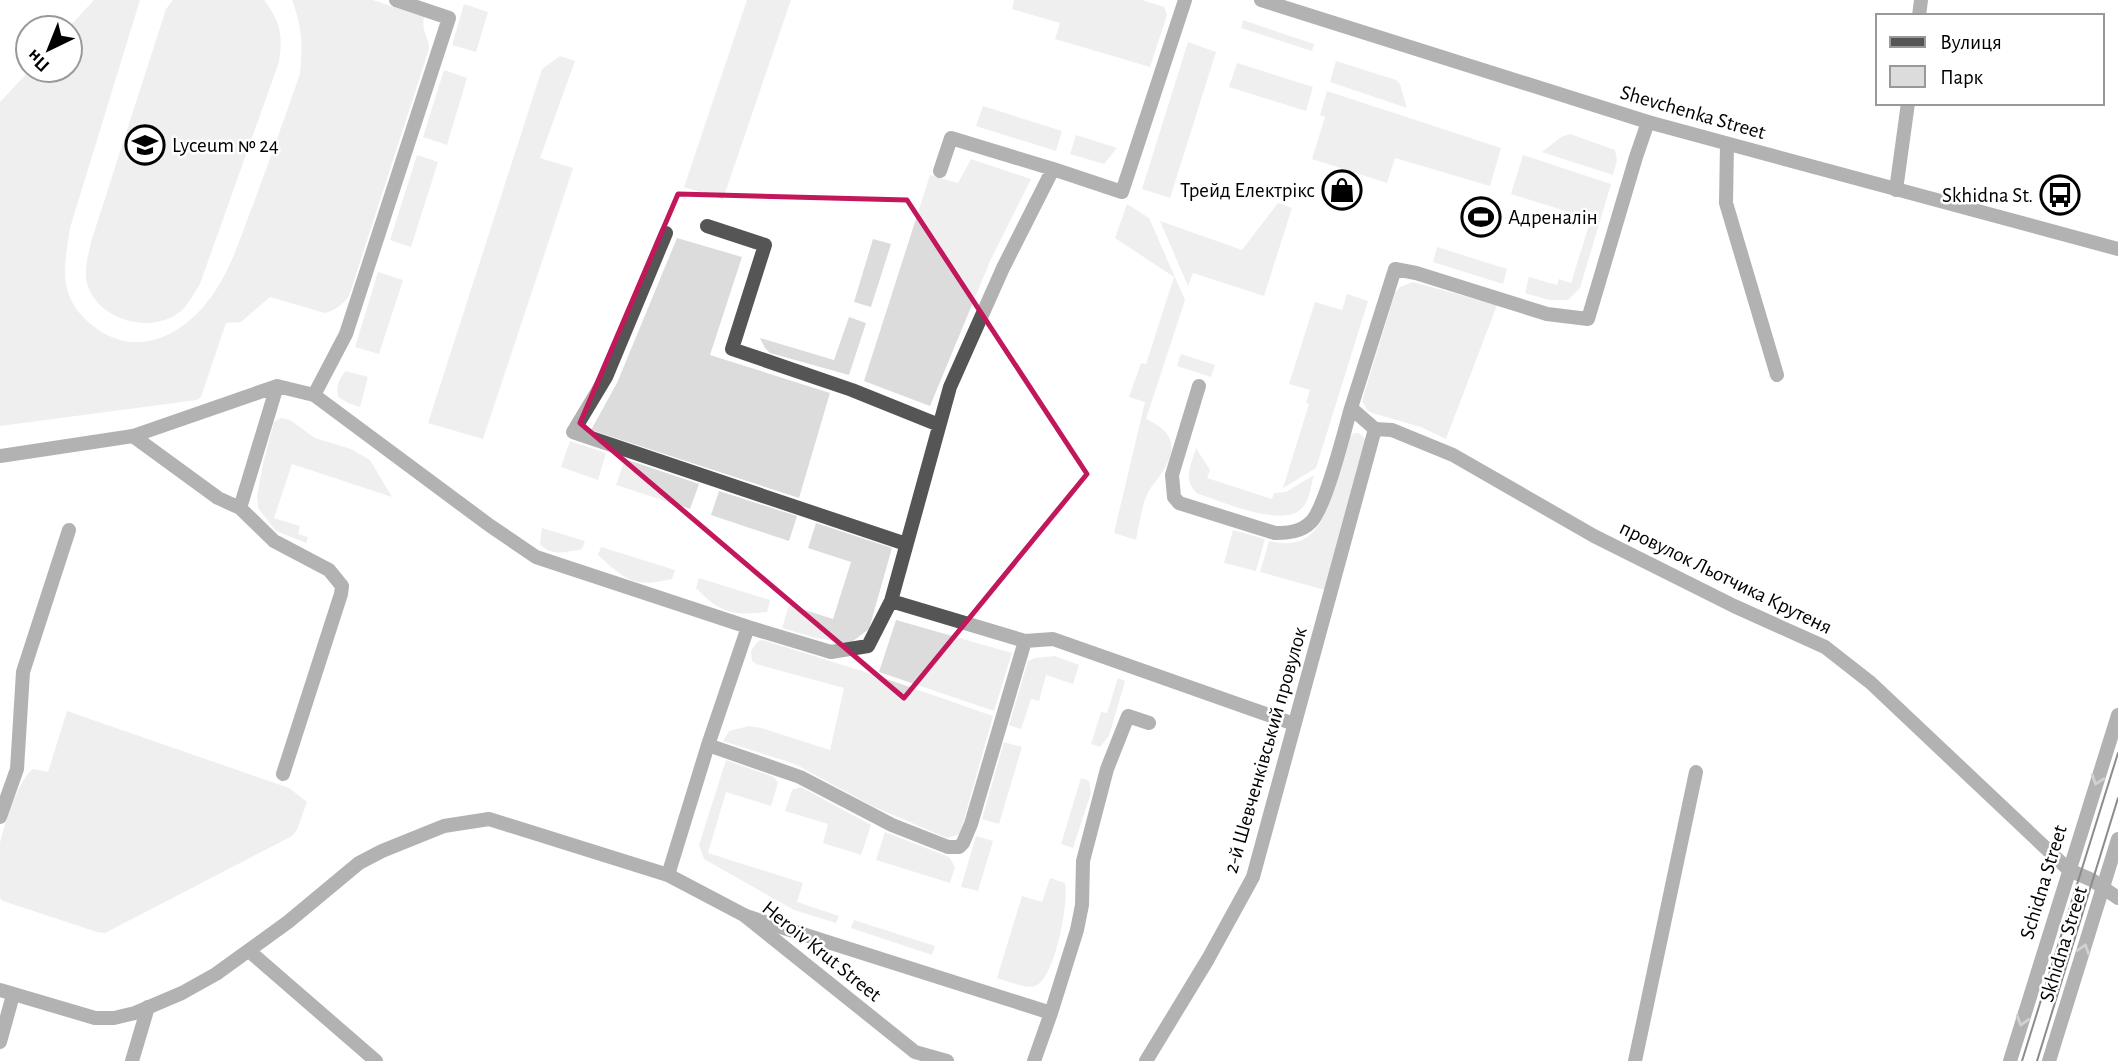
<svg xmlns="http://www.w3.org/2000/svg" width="2118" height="1061" viewBox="0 0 2118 1061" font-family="'Alegreya Sans',sans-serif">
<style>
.green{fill:#dcdcdc}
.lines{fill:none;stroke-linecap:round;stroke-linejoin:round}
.service{stroke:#555;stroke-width:14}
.minor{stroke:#555;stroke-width:14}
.tertiary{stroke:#555;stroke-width:14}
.tram{stroke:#000;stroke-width:2}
.oneway{stroke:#999}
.marked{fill:none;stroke:#c2185b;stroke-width:5;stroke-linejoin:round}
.labels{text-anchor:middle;stroke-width:5;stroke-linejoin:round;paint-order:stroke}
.street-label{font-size:21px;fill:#000;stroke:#fff}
.poi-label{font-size:21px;fill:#000;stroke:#fff;text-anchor:start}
</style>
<rect width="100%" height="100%" fill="#fff"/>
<!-- green -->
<path class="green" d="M94,0h46l-70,228c-6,40 -13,69 22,97 43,35 90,12 119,-28 19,-26 29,-58 40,-87 17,-45 33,-91 49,-136 3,-28 2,-48 -8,-74h81l51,17c-3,15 5,19 5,32l-80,247c-7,9 -13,14 -24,17l-55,-16 -29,25 -15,1 -25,74 -4,3 -197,26v-324l30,-32h40v-42h-2z
M173,0h91c17,22 19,35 15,62l-79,222c-6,9 -11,20 -19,27 -28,24 -82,10 -93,-25 -5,-13 0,-30 3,-44l75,-233z
M747,0h44l-68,199 -39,-12z
M1014,0h128l22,7 3,8 -17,52 -95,-28 5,-16 -48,-14z
M464,4l24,8 -12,40 -24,-7z
M1243,20l71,24 -2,7 -71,-23z
M1188,42l28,10 -46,146 -28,-9z
M560,56l15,5 -35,97 33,10 -90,271 -55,-16 114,-354z
M1336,61l60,19 4,4 7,24 -77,-26z
M1237,63l76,24 -7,24 -77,-24z
M444,70l23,8 -20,67 -24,-8z
M1327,91l174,57 -11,38 -95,-28 -8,25 -75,-24 13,-42 -5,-2z
M983,106l79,25 -6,20 -80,-25z
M1570,134l45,16 2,10 -4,15 -71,-23 19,-15z
M1076,135l41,13 -13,16 -34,-10z
M417,155l21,7 -27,85 -21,-7z
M1523,155l88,29 -31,104 -12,12h-19l-24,-7 4,-16 28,8 2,-6 12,4 18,-58 -12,-4 1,-6 -67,-21z
M971,159l60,20 -40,80 -61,147 -66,-25 66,-206 28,8z
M1278,203l14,5 -28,88 -71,-23 -5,13 -28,-65 82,29z
M1127,204l22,14 36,82 -39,119c28,13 33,28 15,55 -5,8 -12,14 -15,23 -5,13 -7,29 -10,43l-22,-7 31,-131 -16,-5 12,-34 5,1 28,-87 -59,-39z
M677,238l65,19 -32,98 120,38 -31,105 -208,-68 26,-47z
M873,239l18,5 -20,63 -17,-5z
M1437,247l70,22 -4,15 -70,-22z
M378,272l25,8 -24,74 -24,-7z
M1413,282l84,23 -51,134 -25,-12 -49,-14 -5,-3 -5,-9 33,-108 5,-6z
M1347,294l21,7 -52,167 -33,20 26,-84 -3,-1 4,-13 -21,-6 26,-82 27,8z
M849,317l17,6 -17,52 -79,-22 -5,-5 -5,-10 74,22z
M1181,354l34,11 -4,12 -34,-11z
M346,371l22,6 -8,30 -12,-4 -10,-6c-2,-11 1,-19 8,-26z
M281,418l9,2 25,18 36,11 19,11 22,37 -100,-33 -18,54 26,8 -2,8 10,3 -2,6 -30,-12 -18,-23 -1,-11 6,-33 11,-42z
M1354,433h5l7,7 -41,150 -65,-18 9,-31c45,11 55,-21 66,-56 5,-16 10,-32 15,-48z
M570,441l36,12 -8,27 -37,-13z
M1196,448l14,22 -3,8 65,21 2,-6 12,-1 28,-17c-3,10 -4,24 -11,32 -18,23 -81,-6 -105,-13 -16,-13 -7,-29 -2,-46z
M625,459l74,25 -9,25 -74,-24z
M719,491l78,25 -8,25 -78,-26z
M816,523l76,25 -23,81 -20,15 -37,-7 -30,-9 7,-23 44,14 18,-57 -43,-14z
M542,528l43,13 -3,8c-15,3 -30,8 -42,-5z
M1233,530l32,9 -9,32 -32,-8z
M601,547l74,23 -3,9c-37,9 -46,2 -74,-24z
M699,578l71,22 -3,12c-34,4 -47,1 -71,-24z
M896,620l116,33 -18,58 -115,-39z
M763,640l115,36 115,40 -33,118 -13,4 -75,-32 -77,-42 -72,-23 6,-10 20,-5 12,2 69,22 14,-62 -88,-24 -4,-3 -1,-10 7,-10z
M1055,656l24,9 -6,19 -27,-9 -7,26 -8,-2 -10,30 -12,-4 19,-64 7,-3z
M1118,678l7,3 -16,55 -9,11 -9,-3 10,-32 6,1z
M67,711l222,77 18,14 -10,28 -5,6 -187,97 -8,-1 -94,-31 -3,-3c0,-17 0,-38 0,-55 4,-18 18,-63 33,-74l15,3z
M1004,742l18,5 -23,77 -17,-5z
M726,760l48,17 4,6 -7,23 -45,-14 -18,61 95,30 -6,19 42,14 -3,7 -42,-13 -90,-51 -5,-14z
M1081,778l8,3 2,12 -18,55 -12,-4z
M801,787l70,38 -10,30 -38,-12 5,-19 -43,-13 7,-21z
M885,832l64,25 6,10 -5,16 -74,-23z
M976,836l17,5 -15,50 -17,-4z
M1050,878l15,5c4,20 -10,96 -30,103 -10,3 -28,-5 -38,-8l25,-82 20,6z
M854,920l81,26 -3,9 -81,-27z"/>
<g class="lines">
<!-- service -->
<path class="service" d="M1919,16l2,-16
M1727,144l-1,59 51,172
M940,171l11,-33 102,31
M1896,190l12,-87
M707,226l58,19 -33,104 120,41 87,35
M666,233l-60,144 -33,55 333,112
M1199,386l-27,89 2,22 5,6 96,30c13,0 26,-1 36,-11 15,-15 33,-90 40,-114
M314,395l32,-61 103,-316 -53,-18
M1375,429l-24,-21 44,-139 21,4 131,41 41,5 48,-162 12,-35
M133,436l144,-50 37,9 175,130 47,32 212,70
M133,436l85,62 22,10 34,33 55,29 13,16 -1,8 -58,180
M240,508l37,-122
M891,601l134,40 28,-2 241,85
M708,745l92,32 92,48 56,22h11l4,-4 8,-19 54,-183
M0,817l17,-48 6,-97 46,-142
M668,875l40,-130 40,-118 83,25 37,-6 23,-45 59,-214 53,-119 50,-99 69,23 63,-192
M746,916l305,97 26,-83 5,-25 1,-44 24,-92 21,-53 21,7
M132,1061l16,-54
M1034,1061l17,-48"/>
<!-- minor -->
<path class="minor" d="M0,456l133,-20
M249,951l127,110
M0,990l95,28h19l21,-5 47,-20 34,-19 72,-52 71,-59 23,-12 62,-25 45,-7 179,56 76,40 171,137 32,9
M0,1042l13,-47
M1146,1061l62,-102 45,-82 122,-448 17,1 61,25 141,81 140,70 91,41 46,36 198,187 23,10 26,18
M1635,1061l61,-289"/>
<!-- tertiary -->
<path class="tertiary" d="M1261,0l387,122 470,127
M2010,1061l108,-346
M2049,1061l69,-222"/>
<!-- tram -->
<path class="tram" d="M2022,1061l96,-308
M2037,1061l81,-263"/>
</g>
<!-- one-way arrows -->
<defs><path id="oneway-chevron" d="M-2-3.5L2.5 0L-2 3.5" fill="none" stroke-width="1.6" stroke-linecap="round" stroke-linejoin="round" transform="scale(1.75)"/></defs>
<g class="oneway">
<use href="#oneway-chevron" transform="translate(2097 780) rotate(108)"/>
<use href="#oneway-chevron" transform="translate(2084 949) rotate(-73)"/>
<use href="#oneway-chevron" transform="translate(2022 1021) rotate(107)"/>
</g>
<!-- marked area -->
<path d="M0 0H2118V1061H0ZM678,194l229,6 180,274 -183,224 -324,-275z" fill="#fff" fill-opacity=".55" fill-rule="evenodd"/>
<path class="marked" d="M678,194l229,6 180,274 -183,224 -324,-275z"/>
<!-- icons -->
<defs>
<g id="school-ring" transform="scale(2.0125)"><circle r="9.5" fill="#fff" stroke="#000" stroke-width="1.5"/><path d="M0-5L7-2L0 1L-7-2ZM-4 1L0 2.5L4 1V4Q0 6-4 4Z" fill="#000"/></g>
<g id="shop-ring" transform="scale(2.0125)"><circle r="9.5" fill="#fff" stroke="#000" stroke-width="1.5"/><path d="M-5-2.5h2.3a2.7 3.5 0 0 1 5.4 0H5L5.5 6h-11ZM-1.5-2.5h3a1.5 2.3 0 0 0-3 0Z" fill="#000"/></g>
<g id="bus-ring" transform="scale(2.0125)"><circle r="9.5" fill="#fff" stroke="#000" stroke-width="1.5"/><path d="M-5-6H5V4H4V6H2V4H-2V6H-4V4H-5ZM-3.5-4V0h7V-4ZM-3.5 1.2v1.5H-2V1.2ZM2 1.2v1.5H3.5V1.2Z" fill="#000"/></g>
<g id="stadium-ring" transform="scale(2.0125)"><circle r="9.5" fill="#fff" stroke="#000" stroke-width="1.5"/><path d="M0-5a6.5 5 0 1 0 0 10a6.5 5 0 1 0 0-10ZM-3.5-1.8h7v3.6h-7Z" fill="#000"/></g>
</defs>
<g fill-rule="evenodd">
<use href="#school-ring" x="145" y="145"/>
<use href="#shop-ring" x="1342" y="190"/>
<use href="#bus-ring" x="2060" y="195"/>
<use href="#stadium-ring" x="1481" y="217"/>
</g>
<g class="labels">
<!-- street labels -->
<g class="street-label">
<text transform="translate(1693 112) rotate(16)" y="7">Shevchenka Street</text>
<text transform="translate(1726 577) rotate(26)" y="7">провулок Льотчика Крутеня</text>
<text transform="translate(1265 750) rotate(-74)" y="7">2-й Шевченківський провулок</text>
<text transform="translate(2043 882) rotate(-73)" y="7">Schidna Street</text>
<text transform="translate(2063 944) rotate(-73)" y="7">Skhidna Street</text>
<text transform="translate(822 951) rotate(39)" y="7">Heroiv Krut Street</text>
</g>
<!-- poi labels -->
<g class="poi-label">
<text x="172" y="152">Lyceum № 24</text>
<text x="1315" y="197" text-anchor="end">Трейд Електрікс</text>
<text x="2033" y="202" text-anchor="end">Skhidna St.</text>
<text x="1508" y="224">Адреналін</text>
</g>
</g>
<!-- legend -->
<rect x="1876" y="14" width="228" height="91" fill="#ffffff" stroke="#999999" stroke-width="2"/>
<rect x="1890" y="37" width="35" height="10" fill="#555555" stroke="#999999" stroke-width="2"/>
<text x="1940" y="49" font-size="21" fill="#000000">Вулиця</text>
<rect x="1890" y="66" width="35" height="21" fill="#dcdcdc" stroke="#999999" stroke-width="2"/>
<text x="1940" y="84" font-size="21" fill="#000000">Парк</text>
<!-- north arrow -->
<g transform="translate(49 49) rotate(223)"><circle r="33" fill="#ffffff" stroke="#999999" stroke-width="2"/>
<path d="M0-5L12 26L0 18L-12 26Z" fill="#000000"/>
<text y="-10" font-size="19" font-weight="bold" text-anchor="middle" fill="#000000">Пн</text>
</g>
</svg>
